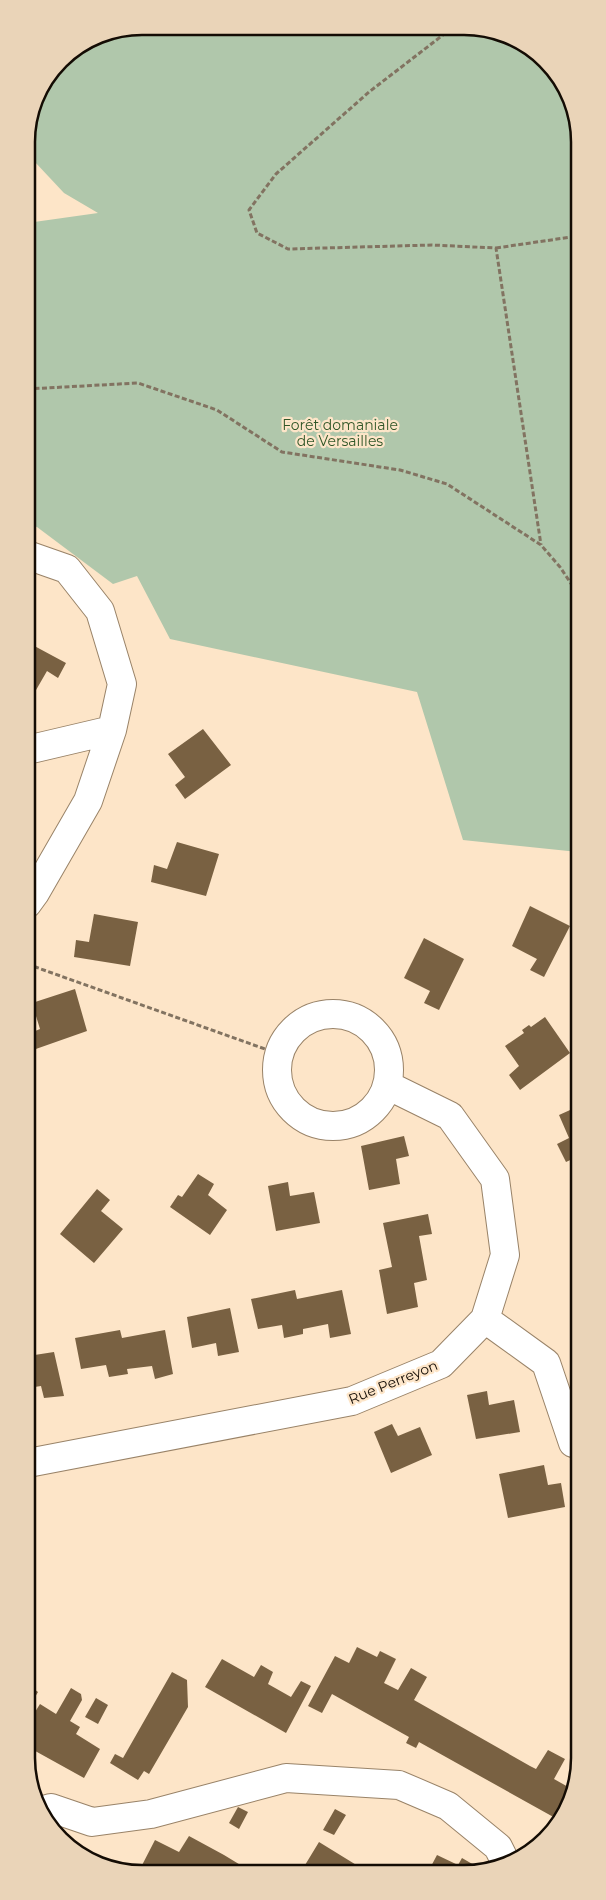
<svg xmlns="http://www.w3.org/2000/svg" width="606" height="1900" viewBox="0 0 606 1900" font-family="Montserrat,sans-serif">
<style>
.green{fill:#b0c7ab}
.building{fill:#796142}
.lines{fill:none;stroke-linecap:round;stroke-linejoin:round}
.street-casing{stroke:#998368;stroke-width:30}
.path{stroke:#827361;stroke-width:3;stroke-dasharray:5 2.5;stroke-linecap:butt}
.street{stroke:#fff;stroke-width:28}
.labels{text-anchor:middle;stroke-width:4.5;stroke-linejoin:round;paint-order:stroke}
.park-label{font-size:14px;fill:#315728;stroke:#fde5c8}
.street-label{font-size:14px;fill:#140c04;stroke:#fde5c8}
.rim{fill:none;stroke:#140c04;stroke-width:2.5}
</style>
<rect width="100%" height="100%" fill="#fde5c8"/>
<!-- green -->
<path class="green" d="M142,26l345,3 59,31 32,60v732l-115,-12 -46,-148 -247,-53 -33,-63 -24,8 -76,-57 -10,-2v-302l71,-10 -34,-20 -30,-32 -7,1 -1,-27 12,-44 22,-31 38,-25z"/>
<!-- building -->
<path class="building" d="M27,642l39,21 -8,15 -11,-7 -15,26 -5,-3z
M203,729l28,36 -46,34 -10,-14 10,-8 -17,-23z
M177,842l42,12 -13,42 -55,-14 3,-17 13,4z
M530,906l40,20 -26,51 -14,-7 7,-11 -25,-13z
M94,914l44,8 -8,44 -56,-9 2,-17 13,2z
M424,938l40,21 -25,51 -15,-7 6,-12 -26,-13z
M75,989l12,42 -54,19 -5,-16 12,-5 -8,-26z
M545,1017l25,36 -50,37 -11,-15 10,-9 -14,-20 19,-13 -2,-3 7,-5 2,2z
M579,1106v50l-13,6 -9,-18 12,-6 -10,-23z
M404,1136l5,20 -13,3 4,25 -31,6 -8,-44z
M198,1174l16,10 -6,11 19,15 -17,25 -40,-28 8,-12 4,2z
M288,1182l2,14 24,-4 6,31 -44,8 -8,-45z
M97,1189l13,11 -9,11 22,18 -29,34 -34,-29z
M428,1214l4,20 -13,2 8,44 -13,3 4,24 -31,7 -8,-44 13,-3 -9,-44z
M579,1237v19h-1l-4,-18z
M295,1290l2,9 45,-9 9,44 -21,4 -2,-14 -25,5v5l-19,4 -2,-13 -24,4 -7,-30z
M230,1308l9,44 -21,4 -2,-13 -24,5 -5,-31z
M120,1330l2,8 43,-8 8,44 -18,5 -3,-13 -25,3 1,5 -19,3 -3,-12 -25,4 -6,-31z
M54,1352l10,44 -20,2 -3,-12 -13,2v-32z
M487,1391l2,14 25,-5 6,32 -44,7 -9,-44z
M392,1424l6,12 22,-9 12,28 -41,18 -17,-41z
M544,1465l4,20 13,-2 4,24 -57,11 -9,-44z
M357,1647l20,10 3,-6 16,8 -12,24 14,7 13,-22 16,9 -13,23 116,66 6,3 12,-19 17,9 -11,20 16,9 -13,31 -138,-77 -3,6 -10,-5 3,-6 -77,-43 -10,19 -14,-7 27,-50 14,7z
M222,1659l32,18 7,-12 12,7 -5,12 23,13 10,-16 10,5 -25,47 -81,-46z
M172,1672l15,8 1,27 -39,67 -5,-3 -6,9 -28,-17 5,-9 8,4z
M28,1680l8,4 -2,5 4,3 -10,17z
M71,1688l10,6 1,6 -12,21 10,6 -4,7 24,15 -16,29 -56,-31v-38l7,3 5,-8 16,10z
M96,1698l12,7 -10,19 -13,-7z
M238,1807l10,5 -9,17 -10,-6z
M335,1809l11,6 -12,20 -11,-5z
M189,1836l35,19 28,17 -67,-1 -11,-6 -5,6 -14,-7 -4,7h-12l16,-31 24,12z
M319,1842l39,24 10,6h-64l-2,-2z
M437,1855l21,10 4,-7 12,7 -4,7h-42z"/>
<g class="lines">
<!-- street casing -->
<g class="street-casing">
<path id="street" d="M27,555l40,14 33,42 22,73 -10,46 -24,71 -53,92 -8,11
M27,750l85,-20
M277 1070a56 56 0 1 1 112 0a56 56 0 1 1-112 0Z
M485,1319l61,44 27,80
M28,1463l324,-62 89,-37 44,-45 20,-64 -10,-76 -45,-63 -63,-31
M44,1810l7,-2 41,14 59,-8 135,-36 113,7 49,21 50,41 7,14"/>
</g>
<!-- path -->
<path class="path" d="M452,28l-83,64 -93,82 -27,36 8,23 31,16 144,-4 64,3 45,297
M496,248l82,-12
M27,389l111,-6 79,27 65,42 118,18 47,14 94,61 19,22 18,27
M27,964l252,90"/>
<!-- street -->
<use href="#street" class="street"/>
</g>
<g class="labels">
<!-- park labels -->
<g class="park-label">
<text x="340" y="430">Forêt domaniale<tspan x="340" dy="16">de Versailles</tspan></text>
</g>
<!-- street labels -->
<g class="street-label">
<text transform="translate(393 1382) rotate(-22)" y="5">Rue Perreyon</text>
</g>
</g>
<!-- crop -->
<path d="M0 0H606V1900H0ZM142 35H464A107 107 0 0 1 571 142V1758A107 107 0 0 1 464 1865H142A107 107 0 0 1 35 1758V142A107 107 0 0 1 142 35Z" fill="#ead4b8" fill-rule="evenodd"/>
<path class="rim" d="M142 35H464A107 107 0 0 1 571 142V1758A107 107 0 0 1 464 1865H142A107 107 0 0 1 35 1758V142A107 107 0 0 1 142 35Z"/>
</svg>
